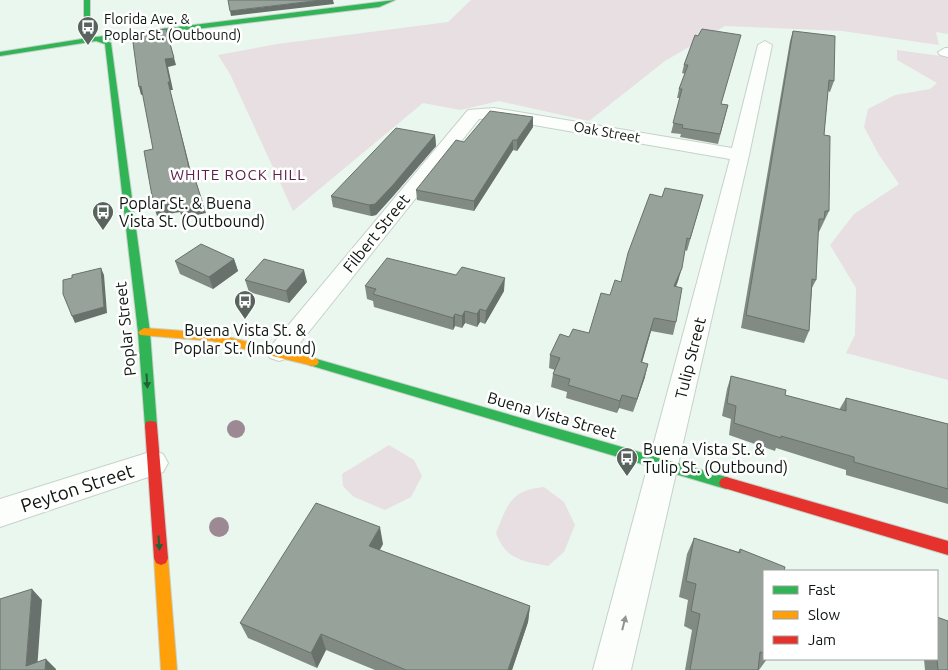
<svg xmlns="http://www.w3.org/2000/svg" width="948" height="670" viewBox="0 0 948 670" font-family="Ubuntu,sans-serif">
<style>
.green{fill:#e8dfe2}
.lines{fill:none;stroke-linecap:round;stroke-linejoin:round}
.street-casing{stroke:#c6d1ca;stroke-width:2}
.fast-casing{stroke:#c6d1ca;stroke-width:2}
.slow-casing{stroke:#c6d1ca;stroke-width:2}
.jam-casing{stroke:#c6d1ca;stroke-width:2}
.street{fill:#fcfefc;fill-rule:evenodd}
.fast{fill:#30b455;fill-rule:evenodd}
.slow{fill:#ff9f0a;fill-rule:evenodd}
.jam{fill:#e5322d;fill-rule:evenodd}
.tree{fill:#9c8993}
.wall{fill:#818b84}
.shaded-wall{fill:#69716c}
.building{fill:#96a29a;stroke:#69716c}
.oneway{fill:#1e6432}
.oneway2{fill:#909592}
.labels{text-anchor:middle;stroke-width:5;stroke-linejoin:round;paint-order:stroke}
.far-poi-label{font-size:14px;fill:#0d1510;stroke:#fff;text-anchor:start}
.far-street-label{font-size:14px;fill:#0d1510;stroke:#fff}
.far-neighbourhood-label{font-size:15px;letter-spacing:1px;fill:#5e2147;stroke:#fff}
.poi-label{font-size:16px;fill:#0d1510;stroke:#fff;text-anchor:start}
.street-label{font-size:16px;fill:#0d1510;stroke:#fff}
.near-street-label{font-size:19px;fill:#0d1510;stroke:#fff}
</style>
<rect width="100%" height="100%" fill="#eaf7ee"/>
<!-- green -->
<path class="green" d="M471,0h477v34l-12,-2 3,13 -97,-14 -117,-5 -60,35 -76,60 -90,-20 -39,9 -37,-7 -130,108 -63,-137 -12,-19 59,-11 171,-22z
M897,50l51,7v323l-102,-27 9,-18 1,-47 -26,-43 24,-31 45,-30 -20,-29 -15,-28 4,-18 27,-14 35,-6 7,-6 -40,-23z
M389,445l25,15 8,16 -11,21 -26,13 -31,-13 -11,-11 -1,-12z
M544,487l20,15 11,23 -11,27 -16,14c-26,-5 -42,-6 -52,-33 11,-27 14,-43 48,-46z"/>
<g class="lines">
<!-- street casing -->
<g class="street-casing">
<path id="street" d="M765,41l7,4 -23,110 -118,515h-38l137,-511 -236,-41 -15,1 -191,239 -9,3 -9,-3 -4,-6 202,-242 26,-2 238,40 26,-103z
M945,48h3v9l-8,-2 -2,-3z
M153,451l10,3 5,9 -5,9 -163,55v-28z"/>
</g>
<!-- fast casing -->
<g class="fast-casing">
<path id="fast" d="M84,0h6v35l6,2 299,-37 -16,7 -274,33 6,3 39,289 7,94 -1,4 -5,1 -5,-1 -1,-4 -7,-94 -33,-288 -9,-3 -96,15v-4l88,-14 -4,-2z
M313,358l413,119 5,2 2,4 -2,4 -5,2 -417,-124 -2,-3 2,-3z"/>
</g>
<!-- slow casing -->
<g class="slow-casing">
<path id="slow" d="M144,328l68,5 101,25 4,1 2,3 -2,3 -4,1 -101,-25 -72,-6 -2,-3z
M161,551l5,2 2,5 9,112h-16l-7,-112 2,-5z"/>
</g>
<!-- jam casing -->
<g class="jam-casing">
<path id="jam" d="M151,421l5,1 1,4 11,132 -2,5 -5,2 -5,-2 -2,-5 -9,-132 1,-4z
M726,477l222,64v14l-227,-68 -2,-4 2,-4z"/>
</g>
<!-- street -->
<use href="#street" class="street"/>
<!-- fast -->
<use href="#fast" class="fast"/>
<!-- slow -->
<use href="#slow" class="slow"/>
<!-- jam -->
<use href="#jam" class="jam"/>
</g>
<!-- trees -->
<g class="tree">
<circle cx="236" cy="429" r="9"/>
<circle cx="219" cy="527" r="10"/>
</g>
<!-- wall -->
<path class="wall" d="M793,31l41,50 -4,11 -2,-1 -4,44 5,76 -10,21h-1l-2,48 -4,8 -3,43 -5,12 -63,-15 49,-287z
M695,35l26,69 7,1 -10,39 -38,-7 1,-3 -10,-1 9,-35h-3l2,-9 6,-15 -3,-1 2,-8z
M533,127l-16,24 -4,-1 -39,61 -57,-11 -1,-10 48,-48z
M435,135l1,11 -42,49 -18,20 -5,1 -38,-9 -2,-11z
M703,195l-16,56 -2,-1 -7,31 -2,6v35l-3,13 -22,-4 -9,32 3,14 -12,35 -14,-4 -2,5 -51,-15 1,-6 -16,-5 2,-13 2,-4 -6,-2 1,-13 19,-18 20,-4 21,-38 11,-13 41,-85z
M234,259l4,12 -25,18 -33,-15 -5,-13z
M245,280l62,2 -18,21 -40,-11z
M365,286l139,5 -19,33 -5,-2 -3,5 -12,-4 -3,5 -7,-2 -2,4 -79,-23 -1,-6 -6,-2z
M731,376l54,19 54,15 7,-12 102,26v80l-102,-29v-5l-70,-22 -1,3 -46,-16 2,-16 -9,-3 5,-27z
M694,538l44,14 2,-3 24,22v88h3l-8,11h-74l7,-40 -8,-4 4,-26 -9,-3 8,-43z
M383,544l-4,6 151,56 -2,16 -16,48h-137l-49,-20 -9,18 -69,-30 -8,-15z
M924,659h13l11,11h-23z"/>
<!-- shaded-wall -->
<path class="shaded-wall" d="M322,0h11l1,4 -103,12 -1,-5z
M166,29l10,36 -8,2 5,23h-3l21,82 2,17 -3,-9 -22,-98 -3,-23z
M141,86l3,8 -3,1 -2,-8z
M533,117v10l-16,24v-11z
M435,135l1,11 -42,49 -18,20 -5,1 -2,-11z
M513,140v10l-39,61v-10z
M195,179l11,34 -23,5 -3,-6 -23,4 -3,-9z
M234,259l4,12 -25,18 -4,-12z
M101,268l3,7 3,38 -32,10 -3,-7z
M682,268l-4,13 -8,18 4,-13z
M304,270l3,12 -18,21 -3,-12z
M505,278l-1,13 -19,33 1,-13z
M480,309v13l-3,5v-13z
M465,311v12l-3,5v-12z
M455,314v12l-2,4v-12z
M654,318l-3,13 -13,44 3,-13z
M648,364l-3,13 -12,35 4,-13z
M622,395l-3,13 -2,5 3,-12z
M380,527l3,17 -10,19 -4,-17z
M32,589l10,11 -5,70 -11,-4z
M530,606l-2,16 -16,48h-4z
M321,634l5,16 -9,18 -6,-15z
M46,659l10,10v1h-11z"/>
<!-- building -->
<path class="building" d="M228,0h94l-92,11z
M166,29l8,29 -9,1 5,23h-2l20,81 2,17 5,-1 8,25 -23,6 -2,-7 -24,4 -10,-56 9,-2 -12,-63 -2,1 -7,-52z
M702,29l39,6 -20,69 7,1 -8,29 -38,-6 1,-3 -10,-2 9,-34h-3l9,-24h-4l11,-30 3,1z
M793,31l42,5 -1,45 -5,-1 -5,55 6,1 -1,75h-4l-1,8h-5l-3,61 -4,-1 -3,52 -63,-16z
M490,111l43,6 -16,23h-4l-39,61 -58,-11 40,-50 8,2z
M396,128l39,7 -42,50 -18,19 -6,1 -38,-9z
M665,188l38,7 -13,44 -3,-1 -5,30 -8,18 8,2 -6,34 -22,-4 -13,44 7,2 -11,35 -15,-4 -2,6 -52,-16 2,-6 -17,-5 7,-16 -10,-3 10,-21 9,3 4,-8 16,4 12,-40 9,2 5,-15 6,2 7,-29 22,-59 12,3z
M201,244l33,15 -25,18 -34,-16z
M387,258l69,17 6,-8 43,11 -19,33 -6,-2 -3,5 -12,-3 -3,5 -7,-2 -2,4 -80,-24 3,-5 -11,-3z
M264,259l40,11 -18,21 -41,-11z
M101,268l3,39 -32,9 -9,-22v-14l9,-2v-3z
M731,376l55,14 -1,5 61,16v-13l102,26v65l-94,-27v-5l-73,-21v2l-47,-15 2,-17 -9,-3z
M316,503l64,24 -11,19 161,60 -22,64h-102l-85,-36 -10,19 -71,-30z
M694,538l46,15v-4l45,18 -1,4h-20v82l-4,-1 -2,18h-68l10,-56 -9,-3 5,-27 -10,-3z
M32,589l-6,77 20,-7 -1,11h-45v-71z
M937,617l11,4v49h-10l-1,-11z"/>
<!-- one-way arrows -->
<defs><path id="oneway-solid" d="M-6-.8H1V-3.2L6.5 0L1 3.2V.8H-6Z" transform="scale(1.25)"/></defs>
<g class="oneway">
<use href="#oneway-solid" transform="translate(147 381) rotate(86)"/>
<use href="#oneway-solid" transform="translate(159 543) rotate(86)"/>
</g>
<use class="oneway2" href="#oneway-solid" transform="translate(624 623) rotate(-76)"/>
<!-- icons -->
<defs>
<g id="bus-pin" transform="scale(1.125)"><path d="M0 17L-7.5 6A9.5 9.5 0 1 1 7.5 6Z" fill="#5a645e" stroke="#fff"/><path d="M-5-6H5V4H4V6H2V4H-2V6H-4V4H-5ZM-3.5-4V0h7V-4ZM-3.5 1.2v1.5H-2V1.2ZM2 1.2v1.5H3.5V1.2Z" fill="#fff"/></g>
</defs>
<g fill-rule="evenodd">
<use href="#bus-pin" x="88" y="27"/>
<use href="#bus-pin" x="103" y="212"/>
<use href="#bus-pin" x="245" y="301"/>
<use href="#bus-pin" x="627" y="458"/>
</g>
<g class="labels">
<!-- far-poi labels -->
<g class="far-poi-label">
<text x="104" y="24">Florida Ave. &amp;<tspan x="104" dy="16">Poplar St. (Outbound)</tspan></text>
</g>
<!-- far-street labels -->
<g class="far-street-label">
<text transform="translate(607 132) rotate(10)" y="5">Oak Street</text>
</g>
<!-- far-neighbourhood labels -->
<g class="far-neighbourhood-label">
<text x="238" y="180">WHITE ROCK HILL</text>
</g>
<!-- poi labels -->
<g class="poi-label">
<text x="119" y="209">Poplar St. &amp; Buena<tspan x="119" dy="18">Vista St. (Outbound)</tspan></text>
<text x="245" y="336" text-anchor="middle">Buena Vista St. &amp;<tspan x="245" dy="18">Poplar St. (Inbound)</tspan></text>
<text x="643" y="455">Buena Vista St. &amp;<tspan x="643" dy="18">Tulip St. (Outbound)</tspan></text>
</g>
<!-- street labels -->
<g class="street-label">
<text transform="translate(376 233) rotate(-51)" y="6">Filbert Street</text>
<text transform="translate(125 329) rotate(-96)" y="6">Poplar Street</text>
<text transform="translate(690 358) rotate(-76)" y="6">Tulip Street</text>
<text transform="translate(552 415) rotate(16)" y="6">Buena Vista Street</text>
</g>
<!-- near-street labels -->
<g class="near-street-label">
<text transform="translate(77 488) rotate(-18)" y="7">Peyton Street</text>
</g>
</g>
<!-- legend -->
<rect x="763" y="570" width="175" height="90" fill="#ffffff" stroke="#9ea19f"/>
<rect x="773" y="586" width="25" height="8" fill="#30b455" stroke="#9ea19f"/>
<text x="808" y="595" font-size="15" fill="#0d1510">Fast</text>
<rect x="773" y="611" width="25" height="8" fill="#ff9f0a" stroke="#9ea19f"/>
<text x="808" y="620" font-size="15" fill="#0d1510">Slow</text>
<rect x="773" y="636" width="25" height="8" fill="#e5322d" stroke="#9ea19f"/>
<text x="808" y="645" font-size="15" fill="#0d1510">Jam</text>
</svg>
